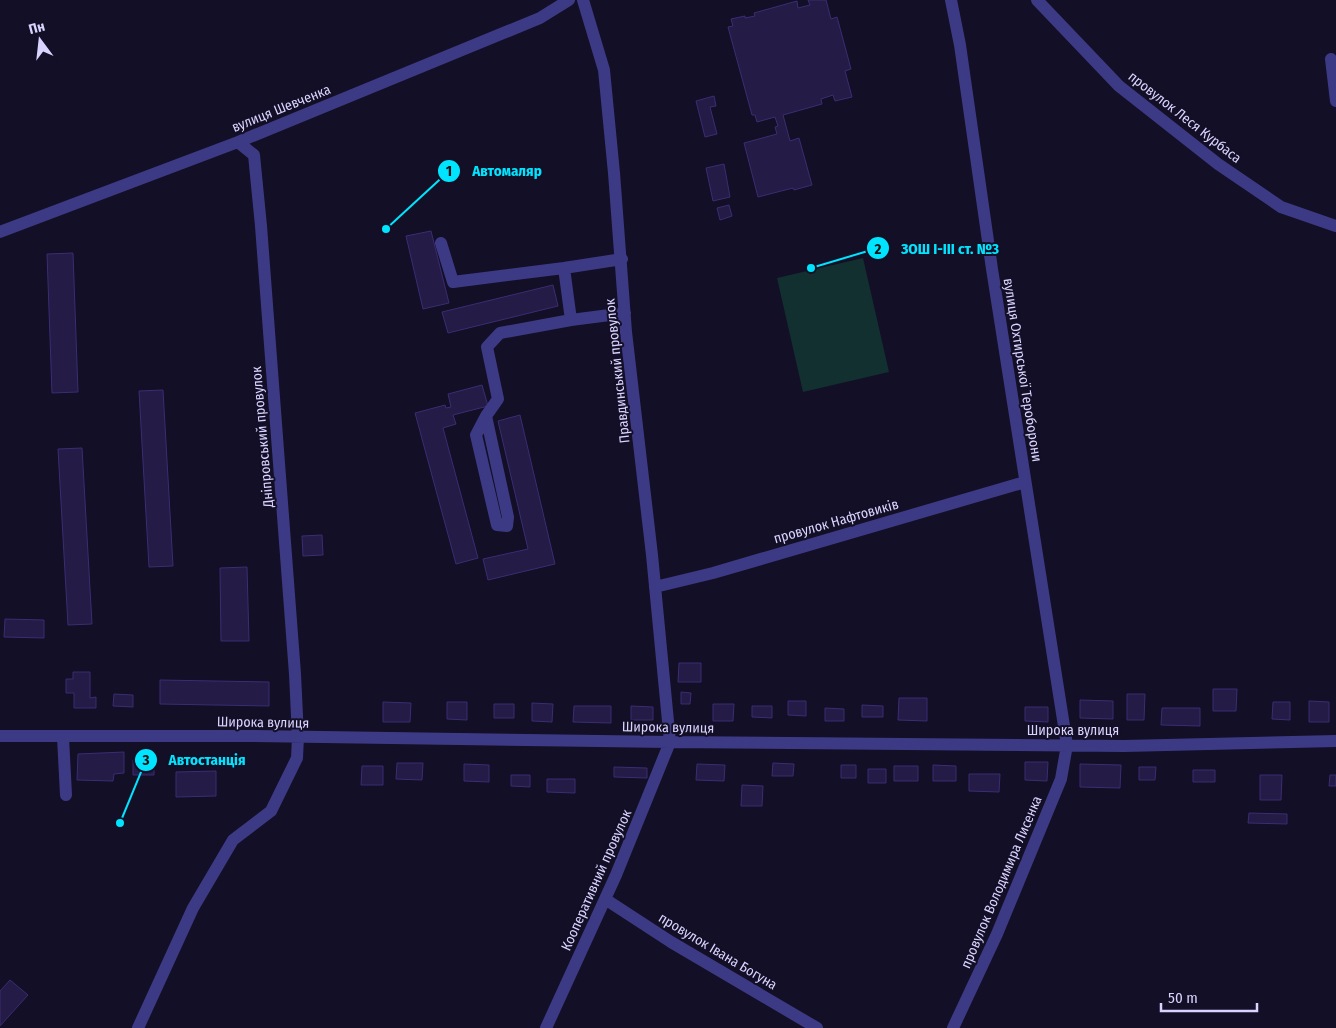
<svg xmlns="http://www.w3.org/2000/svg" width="1336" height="1028" viewBox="0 0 1336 1028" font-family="'Fira Sans Condensed',sans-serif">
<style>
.green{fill:#12302f}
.building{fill:#241b47;stroke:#3b2d73}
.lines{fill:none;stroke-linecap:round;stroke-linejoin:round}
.minor{stroke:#3d3a85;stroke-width:12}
.labels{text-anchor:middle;stroke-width:4;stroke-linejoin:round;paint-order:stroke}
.street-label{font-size:14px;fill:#d9d4ff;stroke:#130f26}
.leader{fill:none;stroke:#00e5ff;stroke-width:2}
.callout-dot{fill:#00e5ff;stroke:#130f26;stroke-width:2}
.mark-label{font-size:15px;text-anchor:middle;font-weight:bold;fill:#111}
.callout-label{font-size:15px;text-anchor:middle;font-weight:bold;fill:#00e5ff;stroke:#130f26;stroke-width:4;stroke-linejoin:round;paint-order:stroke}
</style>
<rect width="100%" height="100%" fill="#130f26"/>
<!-- green -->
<path class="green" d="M863,258l26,114 -86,20 -26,-114z"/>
<!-- building -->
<path class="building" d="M808,0h18l5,19 6,-2 14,52 -6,2 7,26 -17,4 -2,-6 -12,4 1,5 -39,11 7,26 9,-3 13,47 -18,5 -1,-2 -35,9 -14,-54 33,-9 -2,-7 3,-1 -3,-9 -18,5 -2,-7h-3l-24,-88 5,-1 -2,-7 14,-3v2l10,-2 -1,-3 43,-12 1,7 12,-3z
M714,96l2,10 -6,1 7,27 -12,3 -9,-36z
M724,164l6,33 -17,4 -7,-33z
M729,205l3,11 -12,4 -3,-12z
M431,231l18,72 -26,6 -17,-73z
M73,253l5,139 -26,1 -5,-139z
M553,285l5,21 -110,27 -6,-21z
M482,385l6,21 -35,9 3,9 -13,4 35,130 -22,6 -41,-151 30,-8 1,3 5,-1 -3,-13z
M163,390l10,176 -24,1 -10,-176z
M520,415l35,149 -67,16 -5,-21 45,-10 -30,-128z
M82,448l10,176 -24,1 -10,-176z
M322,535l1,20 -20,1 -1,-20z
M247,567l2,74h-28l-1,-73z
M5,619l39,1v18l-40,-1z
M679,663h22v19h-23z
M73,672h17v26l6,-1v11h-22v-15h-8v-14h7z
M160,680l109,2v24l-109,-2z
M1213,689h24l-1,22h-23z
M681,692l10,1 -1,11h-9z
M114,694l19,1v12l-20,-1z
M1127,694h18l-1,26h-17z
M899,698h28v23l-29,-1z
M1080,700l33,1v18l-33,-1z
M788,701h18v15l-18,-1z
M1309,701l20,1v20h-20z
M383,702l28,1 -1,19h-27z
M447,702h20v18l-20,-1z
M1273,702h17v18l-18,-1z
M532,703l21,1 -1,18 -20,-1z
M494,704h20v14h-20z
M713,704h21l-1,17h-20z
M862,705l21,1v11h-21z
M574,706h37v17l-38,-1z
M631,706l22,1v13h-22z
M752,706h20v12l-20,-1z
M1025,707h23v15l-23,-1z
M825,708l19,1v12h-19z
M1162,708h38v18l-39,-1z
M124,752v21l-10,1 -1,7 -36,-1 1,-26z
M133,760h21v15h-21z
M1025,762h23l-1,19 -22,-1z
M397,763h26l-1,17 -26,-1z
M773,763l21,1 -1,12h-21z
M464,764l25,1v17l-25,-1z
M697,764l28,1 -1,16 -28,-1z
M1080,764l41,1 -1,23 -40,-1z
M841,765h15v13h-15z
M933,765l23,1v15h-23z
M362,766h21v19h-22z
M894,766h24v15h-24z
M614,767l33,1v10l-33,-1z
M1139,767h17l-1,13h-16z
M868,769h18v14h-18z
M1193,770h22v12h-22z
M216,771v25l-40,1v-25z
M969,774h31l-1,18 -30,-1z
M511,775h19v12l-19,-1z
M1260,775h22l-1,25h-21z
M1330,775h6v11h-7z
M547,779h28v14l-28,-1z
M742,785l21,1 -1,20h-21z
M1249,813l38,1v10l-39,-1z
M10,980l18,15 -28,31v-35z"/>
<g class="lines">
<!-- minor -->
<path class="minor" d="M951,0l9,45 32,224 75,476 -6,34 -64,155 -44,94
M1037,0l82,86 99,78 63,43 55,19
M1331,59l5,42
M0,232l238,-90 302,-124 29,-18
M441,243l12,39 111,-14 58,-9
M571,320l54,-7
M486,416l-10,19 21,90 10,1 1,-9 -22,-101 12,-17 -11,-52 13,-14 71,-13 -7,-52
M655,587l58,-14 312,-91
M0,736h253l417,6 454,4 212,-5
M63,737l3,58
M605,899l66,43 146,86
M138,1028l55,-120 40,-68 38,-29 26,-53 1,-21 -3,-63 -34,-448 -7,-71 -16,-13
M546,1028l70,-153 54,-133 -18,-187 -26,-223 -12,-159 -10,-103 -21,-70"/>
</g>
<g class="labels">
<!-- street labels -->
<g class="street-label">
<text transform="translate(281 108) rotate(-22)" y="5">вулиця Шевченка</text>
<text transform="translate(1185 117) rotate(38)" y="5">провулок Леся Курбаса</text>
<text transform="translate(1023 370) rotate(81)" y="5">вулиця Охтирської Тероборони</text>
<text transform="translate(617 371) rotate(-96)" y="5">Правдинський провулок</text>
<text transform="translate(262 437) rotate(-95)" y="5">Дніпровський провулок</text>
<text transform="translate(836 521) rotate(-16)" y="5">провулок Нафтовиків</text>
<text transform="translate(263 722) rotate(1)" y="5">Широка вулиця</text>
<text transform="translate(668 727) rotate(1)" y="5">Широка вулиця</text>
<text x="1073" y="735">Широка вулиця</text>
<text transform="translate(596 880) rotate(-66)" y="5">Кооперативний провулок</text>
<text transform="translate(1001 882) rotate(-67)" y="5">провулок Володимира Лисенка</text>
<text transform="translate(718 951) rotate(31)" y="5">провулок Івана Богуна</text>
</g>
</g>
<!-- callouts -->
<path class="leader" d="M386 229L449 171M811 268L878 248M120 823L146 760"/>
<g class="callout-dot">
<circle cx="386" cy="229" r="5"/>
<circle cx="811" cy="268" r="5"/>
<circle cx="120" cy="823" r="5"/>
<circle cx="449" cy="171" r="12"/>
<circle cx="878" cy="248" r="12"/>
<circle cx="146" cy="760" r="12"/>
</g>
<g class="mark-label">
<text x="449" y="176">1</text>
<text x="878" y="254">2</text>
<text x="146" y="765">3</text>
</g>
<g class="callout-label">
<text x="507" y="176">Автомаляр</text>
<text x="950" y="254">ЗОШ І-ІІІ ст. №3</text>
<text x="207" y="765">Автостанція</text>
</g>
<!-- north arrow -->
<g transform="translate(40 40) rotate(345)" stroke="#130f26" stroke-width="4" paint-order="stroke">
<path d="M0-4L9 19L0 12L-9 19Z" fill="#d9d4ff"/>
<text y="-8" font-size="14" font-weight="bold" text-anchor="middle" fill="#d9d4ff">Пн</text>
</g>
<!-- scale -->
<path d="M1161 1003v8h96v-8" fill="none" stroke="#d9d4ff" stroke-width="2.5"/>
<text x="1168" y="1003" font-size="15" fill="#d9d4ff" stroke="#130f26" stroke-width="4" paint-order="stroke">50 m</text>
</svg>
